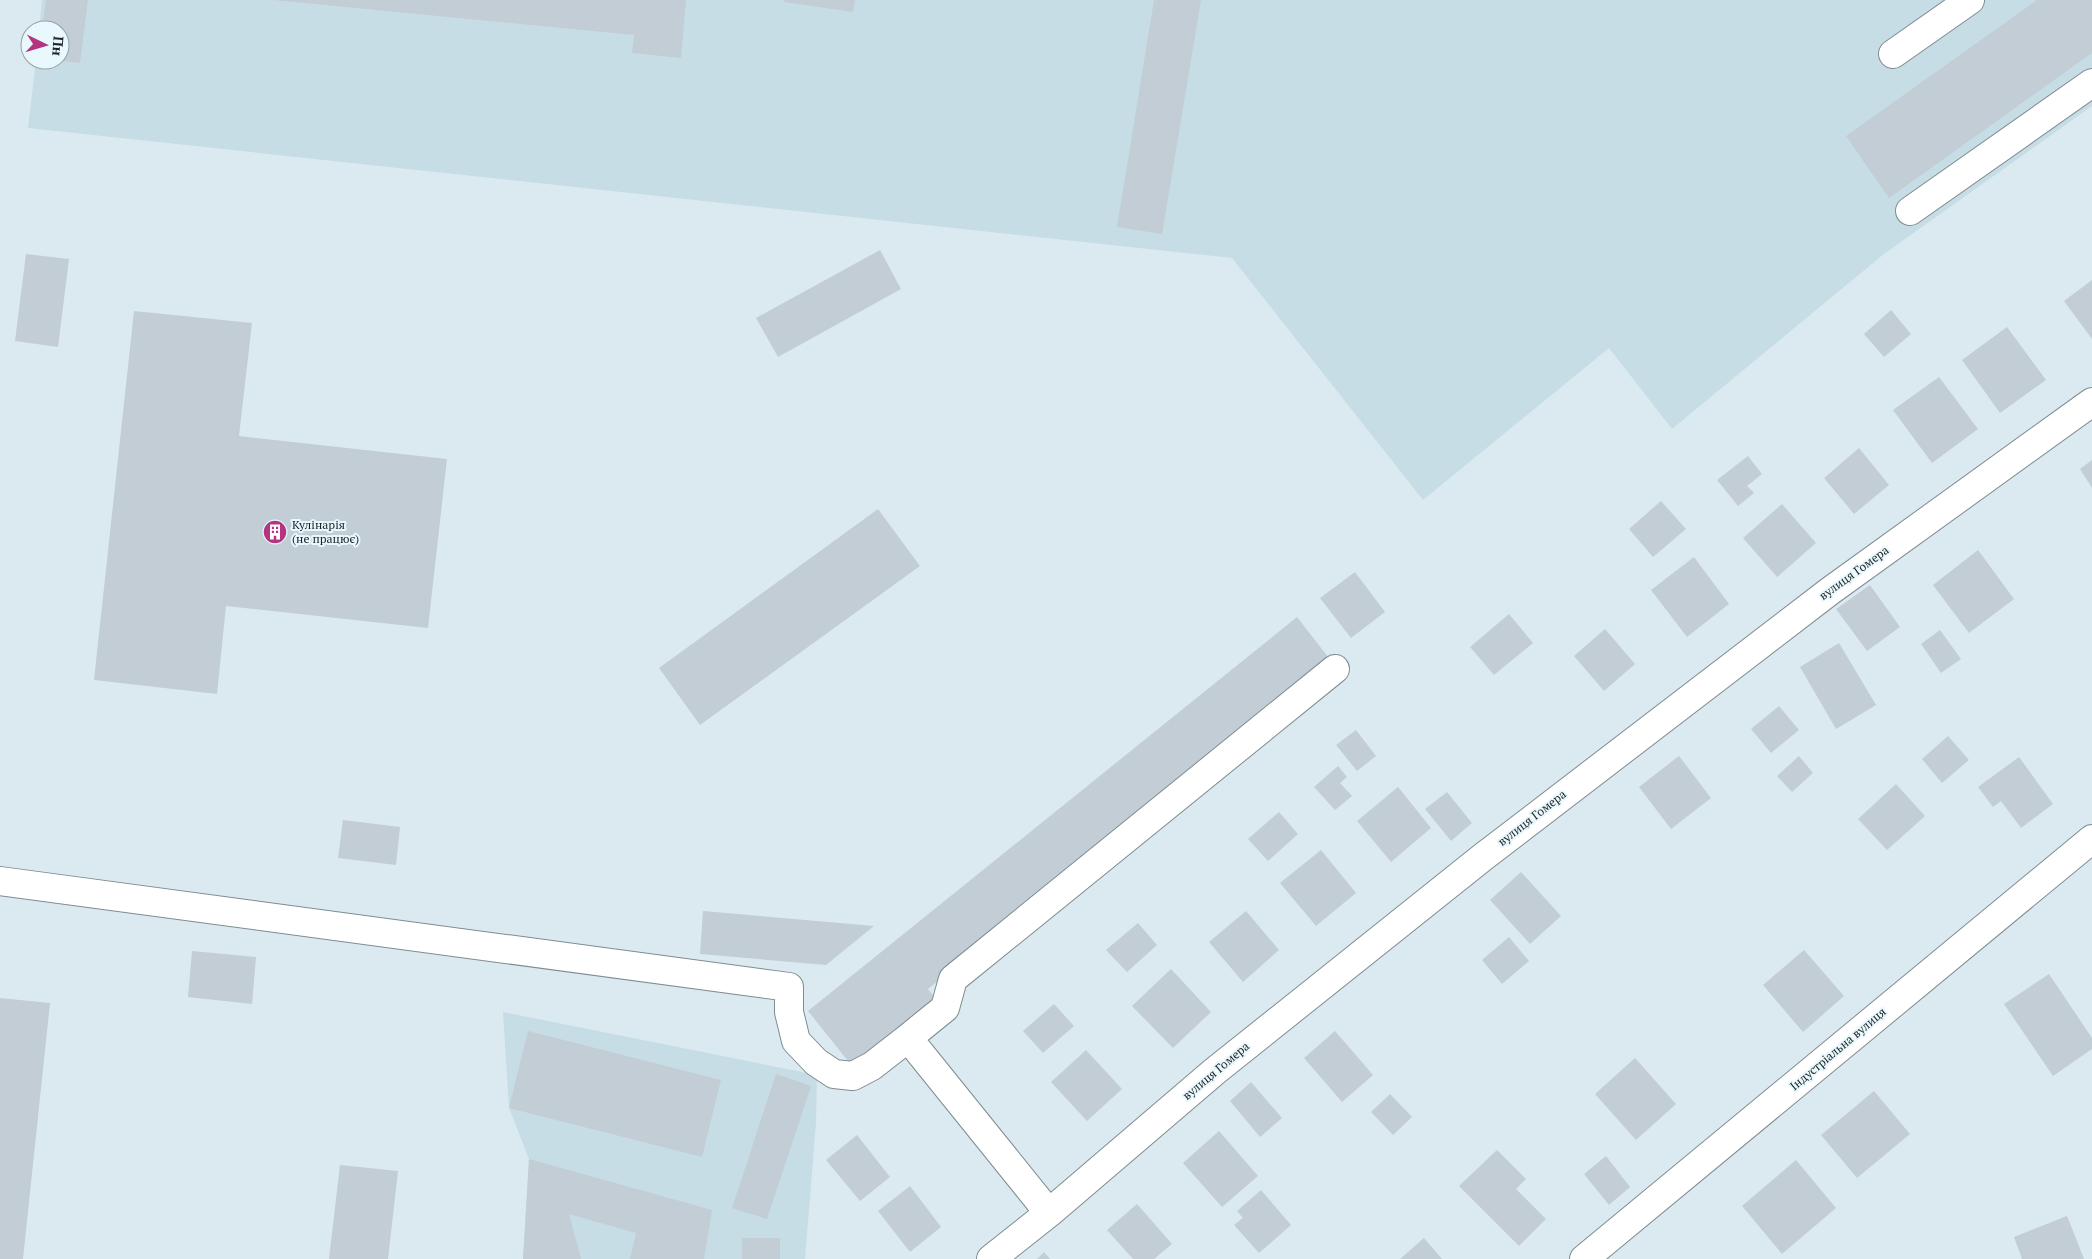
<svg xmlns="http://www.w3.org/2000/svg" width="2092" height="1259" viewBox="0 0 2092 1259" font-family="'PT Serif',serif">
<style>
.built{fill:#c6dde5}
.building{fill:#c2cdd6}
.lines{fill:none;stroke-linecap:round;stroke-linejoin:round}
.minor-casing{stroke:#7f8c91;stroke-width:30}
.minor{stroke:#fff;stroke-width:28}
.labels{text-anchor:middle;stroke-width:4;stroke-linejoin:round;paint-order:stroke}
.poi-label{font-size:12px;fill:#1d2224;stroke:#e8f8fd;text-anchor:start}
.street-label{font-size:12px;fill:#1d2224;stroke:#e8f8fd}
</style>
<rect width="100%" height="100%" fill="#dbeaf0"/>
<!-- built -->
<path class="built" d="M42,0h2050v106l-208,148 -212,175 -63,-81 -186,152 -191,-242 -1204,-130 8,-68h24v-30h-21z
M503,1012l314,63 -1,48 -11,136h-282l6,-100 -20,-51z"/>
<!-- building -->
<path class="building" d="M46,0h42l-8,63 -20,-2v-31h-18z
M273,0h413l-5,58 -49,-5 2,-18z
M784,0h71l-2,12 -69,-10z
M1154,0h47l-39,234 -45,-7z
M2037,0h55v53l-203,145 -43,-62z
M880,250l21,39 -123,68 -22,-39z
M26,254l43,5 -11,88 -43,-6z
M2092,280v59l-28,-38z
M1891,310l20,24 -27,23 -20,-23z
M134,311l118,12 -13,113 208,23 -19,169 -202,-22 -9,88 -123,-14z
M2007,327l39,53 -46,33 -38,-53z
M1939,377l39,52 -46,34 -39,-53z
M1859,448l30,37 -35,29 -30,-36z
M1748,456l14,18 -15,12 7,7 -16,13 -21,-26z
M2092,460v28l-12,-19z
M1661,501l25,28 -33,28 -24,-28z
M1782,504l34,39 -39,34 -34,-39z
M878,509l42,57 -220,159 -41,-57z
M1978,550l36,49 -45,34 -36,-48z
M1694,557l35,47 -42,33 -36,-47z
M1355,572l30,40 -34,26 -31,-40z
M1870,585l30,42 -33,24 -31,-42z
M1509,614l24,29 -39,32 -24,-28z
M1297,617l35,45 -404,327 12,15 -84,67 -48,-60z
M1605,629l30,35 -31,27 -30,-35z
M1940,630l21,29 -20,14 -20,-29z
M1839,643l37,62 -40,24 -36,-62z
M1779,706l20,24 -28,23 -20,-24z
M1356,730l20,26 -19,15 -21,-26z
M1948,736l21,24 -27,23 -20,-24z
M1679,756l32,42 -40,31 -32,-42z
M1799,756l14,17 -21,19 -15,-16z
M2019,757l34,47 -32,24 -20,-27 -8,6 -15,-20z
M1338,766l9,11 -7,6 12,13 -17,14 -21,-23z
M1896,784l29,32 -38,34 -29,-31z
M1398,787l33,41 -40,34 -34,-41z
M1447,792l25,31 -21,18 -26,-32z
M1279,812l19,22 -30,27 -20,-22z
M343,820l57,7 -4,38 -58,-7z
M1321,850l35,43 -40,33 -36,-43z
M1521,872l40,44 -31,28 -40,-44z
M703,911l171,15 -48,39 -126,-11z
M1246,911l33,39 -36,32 -34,-40z
M1138,923l19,22 -30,27 -21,-22z
M1509,937l20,24 -27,23 -20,-24z
M1804,950l40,46 -41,36 -40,-47z
M192,951l64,6 -4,47 -64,-7z
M1171,969l40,43 -38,36 -41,-42z
M2049,974l43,64v11l-39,27 -49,-72z
M0,998l50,5 -27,256h-23z
M1054,1004l20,22 -31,27 -20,-22z
M528,1031l193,49 -19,77 -193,-49z
M1335,1031l38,44 -31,27 -38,-44z
M1086,1050l36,39 -35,32 -36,-39z
M1635,1058l41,46 -40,36 -41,-46z
M776,1074l35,12 -44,133 -35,-11z
M1251,1082l31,36 -22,19 -30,-36z
M1874,1091l36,43 -53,44 -36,-43z
M1390,1094l22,23 -19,18 -22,-23z
M1219,1131l39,45 -36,31 -39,-44z
M857,1135l33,42 -30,24 -34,-41z
M1497,1150l29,29 -10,10 30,30 -27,27 -60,-60z
M1606,1156l24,31 -21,18 -25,-31z
M529,1159l183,51 -8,49h-74l6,-26 -67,-19 12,45h-58z
M1796,1160l40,48 -54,46 -40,-48z
M340,1165l58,6 -10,88h-59z
M910,1186l31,41 -31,25 -32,-41z
M1261,1190l30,35 -32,28 -25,-28 9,-7 -6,-7z
M1137,1204l35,40 -18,15h-21l-26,-29z
M2067,1216l17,43h-62l-8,-22z
M742,1238h38v21h-38z
M1424,1238l18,21h-42z
M1044,1252l6,7h-13z"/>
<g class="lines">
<!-- minor casing -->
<g class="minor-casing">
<path id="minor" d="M1893,54l77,-54
M1910,211l182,-128
M0,881l789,106v25l7,29 20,21 18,12 19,2 19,-10 36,-28
M1049,1213l-141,-175 37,-30 8,-29 382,-310
M991,1259l58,-46 166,-142 268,-214 347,-266 262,-189
M1584,1259l508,-420"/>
</g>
<!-- minor -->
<use href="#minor" class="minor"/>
</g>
<!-- icons -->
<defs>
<g id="building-disc" transform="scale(1.25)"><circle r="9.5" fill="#b43480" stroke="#e8f8fd"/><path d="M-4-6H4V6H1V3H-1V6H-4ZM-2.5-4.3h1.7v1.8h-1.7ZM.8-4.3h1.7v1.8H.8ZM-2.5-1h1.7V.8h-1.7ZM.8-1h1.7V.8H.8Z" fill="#fff"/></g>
</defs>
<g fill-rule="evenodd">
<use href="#building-disc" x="275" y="532"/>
</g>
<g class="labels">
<!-- poi labels -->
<g class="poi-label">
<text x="292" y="529">Кулінарія<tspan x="292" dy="14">(не працює)</tspan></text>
</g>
<!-- street labels -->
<g class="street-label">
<text transform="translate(1854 573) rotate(-36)" y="4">вулиця Гомера</text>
<text transform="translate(1532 818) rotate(-38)" y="4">вулиця Гомера</text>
<text transform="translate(1838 1049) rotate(-40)" y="4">Індустріальна вулиця</text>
<text transform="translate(1216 1071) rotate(-40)" y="4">вулиця Гомера</text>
</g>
</g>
<!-- north arrow -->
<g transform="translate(45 45) rotate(95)"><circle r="24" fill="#e8f8fd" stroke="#97a2a6"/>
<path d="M0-4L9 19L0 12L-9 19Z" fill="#b43480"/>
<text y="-8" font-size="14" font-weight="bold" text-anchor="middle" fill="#1d2224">Пн</text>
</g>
</svg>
